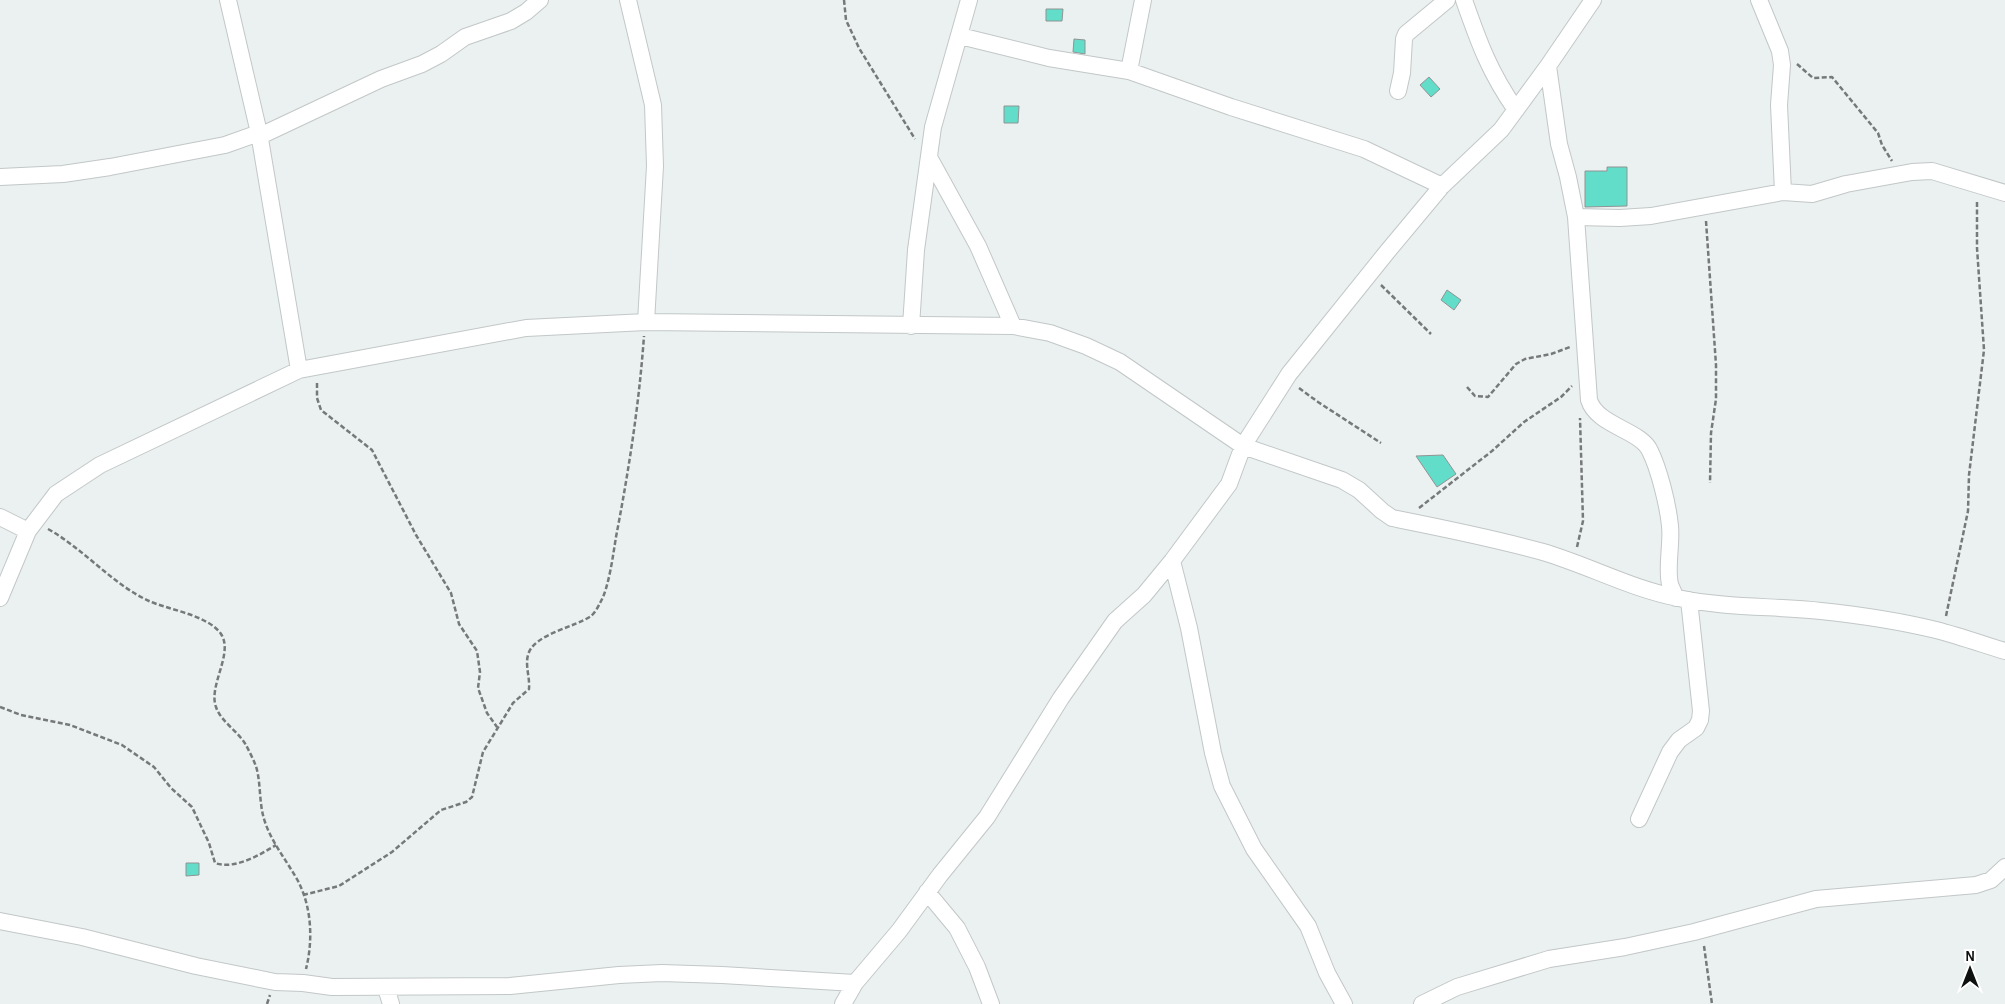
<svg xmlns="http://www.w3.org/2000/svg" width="2005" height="1004" viewBox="0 0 2005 1004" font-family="'Alegreya Sans',sans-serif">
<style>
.building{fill:#61ddc9;stroke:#909493}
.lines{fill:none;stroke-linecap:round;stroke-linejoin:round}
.minor-casing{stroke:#c2c7c7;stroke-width:18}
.path{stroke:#767979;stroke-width:2.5;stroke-dasharray:5 2.5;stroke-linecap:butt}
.minor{stroke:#fff;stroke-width:16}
</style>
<rect width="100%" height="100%" fill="#ebf0f0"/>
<!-- building -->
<path class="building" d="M1046,9h17l-1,12h-16z
M1074,39l11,1v14l-12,-2z
M1429,77l11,12 -9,8 -11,-12z
M1004,106h15l-1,17h-14z
M1607,167h20v39l-42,1v-36h22z
M1447,290l14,10 -7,10 -13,-10z
M1443,455l13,19 -19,13 -21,-31z
M186,863h13v12l-13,1z"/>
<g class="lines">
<!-- minor casing -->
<g class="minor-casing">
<path id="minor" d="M228,0l31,133 40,237
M628,0l25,105 2,61 -9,156
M1464,0c15,43 26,73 52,110
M1759,0l21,51 2,14 -3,40 4,87
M960,36l89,22 80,13 102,36 133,42 78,37
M1548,66l11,78 9,33 8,40 13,183c8,26 52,30 61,51 9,18 18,54 20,75 2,17 -4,42 0,58 1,4 4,9 6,14
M1129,71l14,-71
M1398,91l4,-18 2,-34 2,-5 41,-34
M260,136l121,-57 41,-15 19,-10 24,-17 46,-16 15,-9 14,-12
M930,159l48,87 35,80
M0,177l63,-3 47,-7 115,-22 34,-12
M1576,217l44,1 31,-2 132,-24 29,2 34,-10 66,-12 20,-1 73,22
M911,326l5,-76 17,-123 36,-127
M0,517l28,14
M1172,561l17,67 24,125 9,33 32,63 54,77 19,47 17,31
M0,598l28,-67 28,-37 44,-29 199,-95 227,-42 120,-6 367,4 37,7 36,13 34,16 123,84 99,34 17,10 23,21 10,7c50,10 101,20 151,34 47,14 86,36 135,46 47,10 96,8 143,13 38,4 78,10 115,19 23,6 46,14 69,21
M1639,819l31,-67 9,-12 17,-12 4,-8 1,-9 -12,-111
M927,892l30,36 20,39 14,37
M0,921l82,16 114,29 79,16 28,1 29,4 178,-1 109,-11 43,-2 60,2 133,8
M386,988l5,16
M843,1004l12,-21 44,-52 41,-56 47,-58 74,-119 54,-77 29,-26 28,-34 57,-77 14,-38 46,-72 98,-122 55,-66 59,-56 47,-64 45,-66
M1422,1004l35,-17 92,-28 76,-12 69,-15 122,-33 160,-14 15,-5 14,-13"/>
</g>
<!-- path -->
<path class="path" d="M844,0l2,20 13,28 56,91
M1797,64l16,14 19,-1 46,56 4,12 10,16
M1706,221l10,144v34l-5,34 -1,50
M1381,285l50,49
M317,383v15l4,12 51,40 44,85 35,58 8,31 18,27 3,21 -2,16 9,25 10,14
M1467,387l8,9 13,1 28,-33 9,-5 26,-5 19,-7
M1299,388l19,14 63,41
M1419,508l73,-57 32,-29 37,-25 11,-11
M48,529c36,20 64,55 101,72 20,9 59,14 72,33 13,19 -13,52 -5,73 5,15 22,24 30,38 4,8 9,17 11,25 4,17 2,35 8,52 7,21 22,39 33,59 14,27 15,60 8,88
M1577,547l6,-26 -3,-103
M1946,616l22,-105 1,-36 15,-125 -7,-102v-48
M0,707l21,8 49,10 52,20 32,22 17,21 21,19 17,36 6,20c19,7 45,-8 61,-18
M303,895l36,-9 53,-34 49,-42 25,-8 6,-5 11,-45 30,-49 16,-14c1,-12 -4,-23 -1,-34 5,-21 48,-28 63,-39 4,-3 7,-9 9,-13 9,-15 13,-48 16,-66 13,-68 23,-132 28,-201
M1704,946l8,58
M267,1004l3,-9"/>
<!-- minor -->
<use href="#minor" class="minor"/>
</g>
<!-- north arrow -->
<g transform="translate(1970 969)" stroke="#ffffff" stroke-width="4" paint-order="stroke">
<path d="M0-4L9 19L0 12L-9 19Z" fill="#0f1111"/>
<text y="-8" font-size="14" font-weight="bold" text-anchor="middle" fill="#0f1111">N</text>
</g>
</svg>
